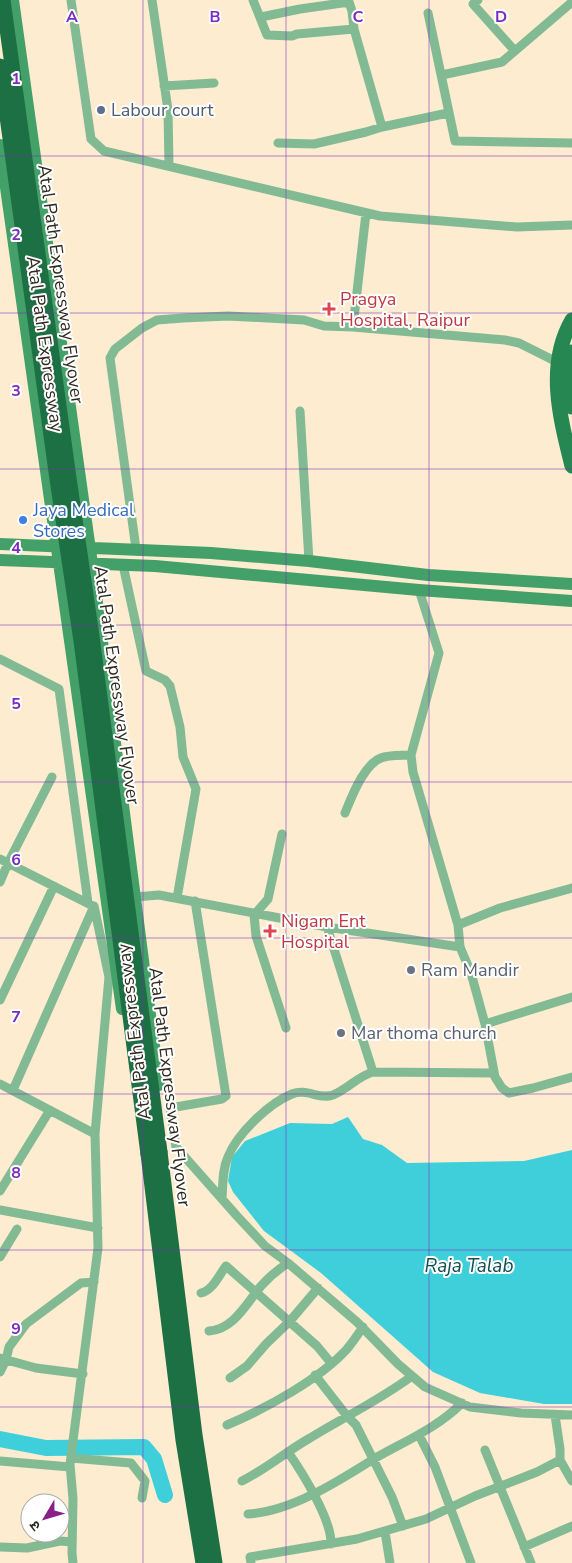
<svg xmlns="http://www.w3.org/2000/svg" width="572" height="1563" viewBox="0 0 572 1563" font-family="'Nunito Sans','Noto Sans Devanagari',sans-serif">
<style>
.water{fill:#3fcfda}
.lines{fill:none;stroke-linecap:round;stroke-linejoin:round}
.river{stroke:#3fcfda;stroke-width:16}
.street{stroke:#82ba94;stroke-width:9}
.secondary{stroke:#43a068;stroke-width:12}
.primary{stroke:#268752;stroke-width:15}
.highway{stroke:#1d7043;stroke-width:15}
.highway-bridge{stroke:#1d7043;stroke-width:15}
.grid{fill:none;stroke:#7b2cbf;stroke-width:1;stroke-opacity:0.55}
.service-dot{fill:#5c6f8a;stroke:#fff;stroke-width:2}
.health-dot{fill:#e0444e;stroke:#fff;stroke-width:2}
.shop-dot{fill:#3f7fe0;stroke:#fff;stroke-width:2}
.worship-dot{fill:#6b7280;stroke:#fff;stroke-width:2}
.labels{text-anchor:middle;stroke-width:4;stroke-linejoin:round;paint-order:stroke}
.service-label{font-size:18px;fill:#4e5e75;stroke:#fff;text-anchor:start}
.street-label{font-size:18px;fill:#2e281d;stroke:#fff}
.health-label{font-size:18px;fill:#be3a42;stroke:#fff;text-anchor:start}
.shop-label{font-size:18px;fill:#366cbe;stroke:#fff;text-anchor:start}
.worship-label{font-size:18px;fill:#5b616d;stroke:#fff;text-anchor:start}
.water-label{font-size:19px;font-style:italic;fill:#0f4d51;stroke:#fff}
.grid-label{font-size:16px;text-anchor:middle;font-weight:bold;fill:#7b2cbf;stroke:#fff;stroke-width:4;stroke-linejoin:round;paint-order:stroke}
</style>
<rect width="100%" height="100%" fill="#fdecd0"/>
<!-- water -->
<path class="water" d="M348,1117l15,22 19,6 25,18 117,-2 48,-11v254h-28l-64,-11 -47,-21 -112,-99 -57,-42 -31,-39 -5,-11 4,-24 13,-16 45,-18 42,1z"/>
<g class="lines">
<!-- river -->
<path class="river" d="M0,1439l46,9 98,-1 10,12 11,36"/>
<!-- street -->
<path class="street" d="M71,0l20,139 13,12 276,65 137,11 55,-2
M152,0l16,110 1,56
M253,0l14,35 25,1 5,-2 57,-5
M478,0l-5,4 42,47
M428,13l27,128 117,2
M261,17l39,-8 49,-7 3,9 2,18 28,98
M442,75l60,-13 70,-60
M164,86l50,-3
M278,143l36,1 52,-12 16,-5 66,-14
M353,327l13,-114
M300,411l9,150
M136,549l-26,-191 5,-9 27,-21 15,-8 26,-2 45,-2 76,4 20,6 29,1 152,13 14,3 42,21
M123,565l23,106 19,9 5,6 10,41 3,30 13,32 -19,109
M419,590l20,63 -28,102 2,17 45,153 2,22 11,26 14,51 10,53 7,11 7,5 24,-5 39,-11
M0,659l59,30 29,214
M345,813c7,-17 20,-52 39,-56 9,-2 19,-2 27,-2
M282,834l-14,65 -14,16 2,21 30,92
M0,859l91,46
M0,882l8,-19 44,-86
M135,897l24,-2 168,32 133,20
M195,901l31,195 -4,3 -52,9 6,39 61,69 28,30 23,17 69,59 41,42 27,23 45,20 51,6 51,2
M94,906l15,71 -14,157
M458,925l42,-17 72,-20
M327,927l46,145
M0,1000l54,-114
M485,1024l87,-27
M0,1084l95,50 3,114 -28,216 3,35 -1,54 1,10
M13,1090l81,-184
M0,1191l50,-81
M222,1199c1,-14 0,-29 6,-42 9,-23 41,-54 64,-63 15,-6 27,6 41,1 15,-6 25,-19 40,-23l121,1
M0,1210l98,18
M0,1257l17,-28
M201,1293c12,-3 18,-18 25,-27l91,80 14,17
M209,1331c25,-2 37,-27 52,-45 8,-9 16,-16 27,-23
M0,1358l36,10 47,6
M0,1372l6,-12 3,-13 17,-23 55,-41 13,-1
M315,1375l32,41 9,9 36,72 11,29
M230,1378l17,-12 19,-22 24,-23 28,-33
M555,1415l5,34v11l12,21
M227,1425c38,-16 93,-46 120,-76 6,-7 11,-15 16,-22
M419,1435l16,32 36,96
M485,1450l46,113
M288,1452c14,20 44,68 43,92
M71,1458l60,5 14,18 -3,17
M0,1461l70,6
M242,1481c24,-12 45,-30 68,-43 34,-21 70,-38 102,-62
M248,1514c42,-2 89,-32 124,-54 31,-18 64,-31 90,-57
M385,1532l5,31
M0,1547l27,1 33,-7 12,1
M524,1547l48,-21
M251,1563l-1,-6 107,-18 69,-20 49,-23 62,-24 23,-12"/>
<!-- secondary -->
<path class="secondary" d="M13,0l79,564 67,521
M0,145l122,864
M0,544l211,9 98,8 119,14 144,9
M0,560l155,6 264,24 153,11"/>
<!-- primary -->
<path class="primary" d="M572,320c-26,45 -12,98 0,146
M572,352l-3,13 3,42"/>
<!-- highway -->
<path class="highway" d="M160,1152l35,283 20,128
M148,1154l35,286 20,123"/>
<!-- highway-bridge -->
<path class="highway-bridge" d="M3,0l66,478 22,151 69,523
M0,66l57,413 24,162 67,513"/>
</g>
<!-- grid -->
<path class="grid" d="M143,0v1563M286,0v1563M429,0v1563M0,156h572M0,313h572M0,469h572M0,625h572M0,782h572M0,938h572M0,1094h572M0,1250h572M0,1407h572"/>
<!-- markers -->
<circle class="service-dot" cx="101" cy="110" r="5"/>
<g class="health-dot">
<path d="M326.5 301.5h5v5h5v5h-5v5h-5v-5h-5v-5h5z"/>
<path d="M267.5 923.5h5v5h5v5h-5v5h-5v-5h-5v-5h5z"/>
</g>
<circle class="shop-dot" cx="23" cy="520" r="5"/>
<g class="worship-dot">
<circle cx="411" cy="970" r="5"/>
<circle cx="341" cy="1033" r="5"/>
</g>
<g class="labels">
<!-- service labels -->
<g class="service-label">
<text x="111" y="116">Labour court</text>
</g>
<!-- street labels -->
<g class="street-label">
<text transform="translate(61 284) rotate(82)" y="6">Atal Path Expressway Flyover</text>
<text transform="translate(45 344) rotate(82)" y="6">Atal Path Expressway</text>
<text transform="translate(117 685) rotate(82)" y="6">Atal Path Expressway Flyover</text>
<text transform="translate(134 1032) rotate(-97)" y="6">Atal Path Expressway</text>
<text transform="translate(170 1087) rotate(83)" y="6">Atal Path Expressway Flyover</text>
</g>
<!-- health labels -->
<g class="health-label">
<text x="340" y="305">Pragya<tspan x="340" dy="21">Hospital, Raipur</tspan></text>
<text x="281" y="927">Nigam Ent<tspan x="281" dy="21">Hospital</tspan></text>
</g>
<!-- shop labels -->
<g class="shop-label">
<text x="33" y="516">Jaya Medical<tspan x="33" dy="21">Stores</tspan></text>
</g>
<!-- worship labels -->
<g class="worship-label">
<text x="421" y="976">Ram Mandir</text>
<text x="351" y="1039">Mar thoma church</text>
</g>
<!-- water labels -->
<g class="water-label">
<text x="469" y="1272">Raja Talab</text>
</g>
</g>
<g class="grid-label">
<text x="72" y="22">A</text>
<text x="215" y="22">B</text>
<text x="358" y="22">C</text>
<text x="501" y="22">D</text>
<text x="16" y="84">1</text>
<text x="16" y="240">2</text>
<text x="16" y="396">3</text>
<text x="16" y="553">4</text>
<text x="16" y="709">5</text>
<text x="16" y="865">6</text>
<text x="16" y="1022">7</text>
<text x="16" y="1178">8</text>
<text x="16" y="1334">9</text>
</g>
<!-- north arrow -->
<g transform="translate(45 1518) rotate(232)"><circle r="24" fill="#ffffff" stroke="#aba9a5"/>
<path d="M0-4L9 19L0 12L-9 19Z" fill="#882087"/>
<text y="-8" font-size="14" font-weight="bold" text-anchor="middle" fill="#2e281d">उ</text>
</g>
</svg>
